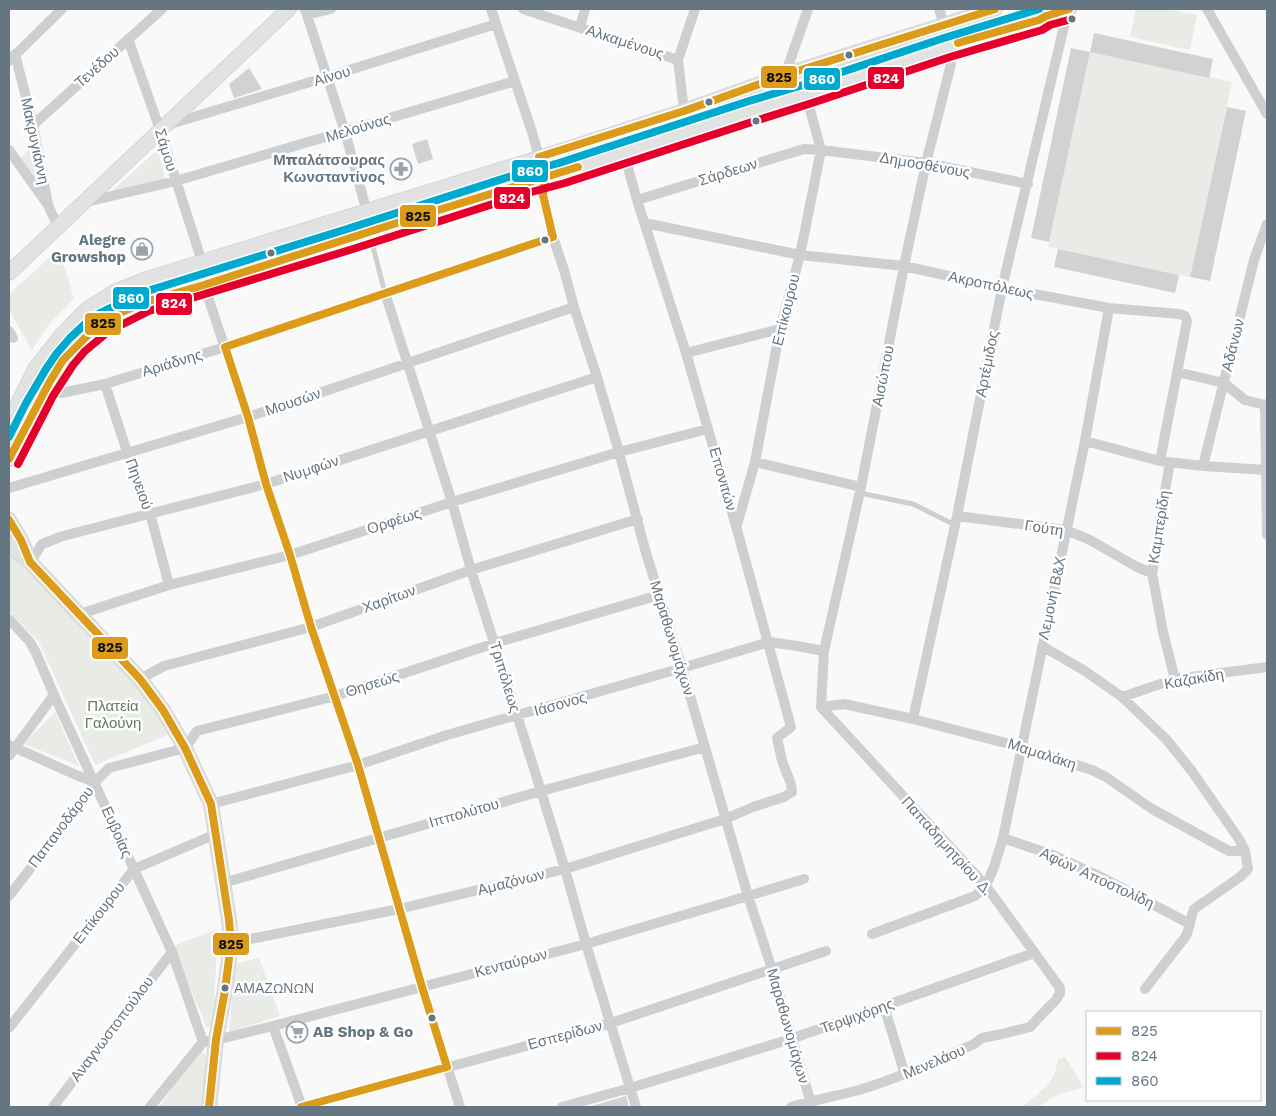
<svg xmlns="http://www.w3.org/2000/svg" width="1276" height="1116" viewBox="0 0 1276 1116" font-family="'Work Sans',sans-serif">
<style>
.green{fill:#e8ebe6}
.building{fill:#d0d2d3}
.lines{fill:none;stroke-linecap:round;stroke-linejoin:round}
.secondary-casing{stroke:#d5d6d7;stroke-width:16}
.lane{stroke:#cecfd0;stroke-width:5}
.street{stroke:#cecfd0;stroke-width:10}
.secondary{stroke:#e1e2e2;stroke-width:14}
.bus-1-casing{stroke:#fff;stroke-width:11}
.bus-2-casing{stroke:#fff;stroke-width:11}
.bus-3-casing{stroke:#fff;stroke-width:11}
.bus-1{stroke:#da9c1a;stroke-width:8}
.bus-2{stroke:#e4002b;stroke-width:8}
.bus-3{stroke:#00a9ce;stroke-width:8}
.bus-dot{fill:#657683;stroke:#fff;stroke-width:2}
.labels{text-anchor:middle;stroke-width:5;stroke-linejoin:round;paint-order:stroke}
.bus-label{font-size:14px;fill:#657683;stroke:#fff;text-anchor:start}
.street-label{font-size:15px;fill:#657683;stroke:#fff}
.poi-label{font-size:15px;font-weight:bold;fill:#657683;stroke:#fff;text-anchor:end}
.park-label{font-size:15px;fill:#687a64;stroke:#fff}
.line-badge{stroke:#fff;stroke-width:2}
.badge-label{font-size:14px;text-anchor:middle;font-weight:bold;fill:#fff}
.pale-badge-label{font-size:14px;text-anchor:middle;font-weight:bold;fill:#111}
</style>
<rect width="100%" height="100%" fill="#f9f9f9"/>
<!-- green -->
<path class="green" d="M1136,9h32l29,6 -7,35 -60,-13z
M1090,52l142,30 -42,195 -142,-30z
M31,148l8,39 -20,-28z
M158,149l7,30 -55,14z
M59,249l15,50 -25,25 -17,26 -23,-40v-16z
M9,554l41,39 104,113 21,26 -80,33 -56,-123 -30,-31z
M55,712l24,54 -55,-22z
M218,929l-5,96 -6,3 -34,-82z
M259,958l21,58 -51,16 6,-68z
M200,1049l7,8 -6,50h-42z
M1065,1057l19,30c-17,5 -32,8 -45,20h-17c11,-10 25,-18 32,-32 2,-5 3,-11 4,-16z"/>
<!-- building -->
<path class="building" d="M1094,33l119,26 -4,19 -119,-26z
M1071,48l19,4 -41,190 -18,-4z
M249,68l13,21 -28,9 -5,-14z
M1227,107l19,4 -36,170 -20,-4z
M427,139l6,20 -15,5 -6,-20z
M1058,249l121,26 -4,18 -121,-26z
M626,1096l3,11h-41z"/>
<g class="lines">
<!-- secondary casing -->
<g class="secondary-casing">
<path id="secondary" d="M9,273l280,-264
M9,422l26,-53 26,-33 20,-21 8,-7 25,-16 33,-13 408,-126 129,-42 101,-36 210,-66
M9,459c22,-42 44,-97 82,-127 16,-14 35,-21 54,-30l205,-63 50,-17 121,-38 41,-11 190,-62 54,-16 141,-48 92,-27 7,-4 23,-7
M9,520l12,20 9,21
M9,545l21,17 110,117 23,31 22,38 26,56 18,116 2,23 -6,47 -9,50 -7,67"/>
</g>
<!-- lane -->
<path class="lane" d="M373,247l12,46
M860,493l53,11 42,21"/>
<!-- street -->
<path class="street" d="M305,9l40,123 22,80
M491,9l41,123 13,46 -2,17 10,42 11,33 10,37 23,70 22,75 27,101 36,115 66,228 24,73 40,138
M523,9l155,51 6,51
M939,9l5,16
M1207,9l60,105
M307,15l24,-6
M580,27l5,-18
M128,39l32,91 42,132
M15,54l18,71 15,80
M678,60l17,-51
M9,61l53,-52
M785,75l23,-66
M170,124l157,-47 169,-53
M33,125l129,-116
M9,150l39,55 10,22
M637,200l167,-51 17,1 105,13 102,21
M86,202l90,-21 339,-100
M645,223l155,32 104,11 98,22 107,20 70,6 6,2 2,5 -27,140
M204,285l44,132 18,67 24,71 21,72 47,138 64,222 38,120
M385,293l67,209 19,68 70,221 24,78 21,75 50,163
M9,331l4,7
M686,353l94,-24
M1177,372l47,11 21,17 20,5 2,-1
M49,383l12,10 44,-9 120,-37 328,-110
M105,384l22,68 23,61 19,72
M1265,405l2,130
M1085,441l75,20 43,5 63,4
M755,462l106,25
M1170,462l-10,58 -6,44 -2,9 11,59 12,47
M1203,466l51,-206 13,-36
M9,488l239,-71 326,-110
M957,516l109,14 24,10 47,27 15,6
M737,525l18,-63 25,-133 20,-74 21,-105 -15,-55
M30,562l12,-18 21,-8 203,-52 331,-107
M80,614l89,-29 121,-30 162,-53 167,-50 89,-23
M9,619l21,23 6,11 18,42 118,257 31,90 13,-2 57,-14 313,-82 162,-48 56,-17
M1042,646l43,25 37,26 44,42 25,31 48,69 6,12 3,18 -8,8 -46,32c-4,9 -4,18 -8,27l-41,53
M140,679l24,-13 147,-39 160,-57 167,-51
M1122,697l53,-18 92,-12
M821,707l3,-56 37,-164 43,-221 22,-103 25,-99 -4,-17
M821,707l23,-3 69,15 108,28 71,23 14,7 46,32 77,42h16
M913,719l44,-203 45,-228 63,-266 -3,-11
M9,745l67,30 19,7
M9,756l45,-61
M211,804l147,-39 89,-30 235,-67 87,-26 28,4 27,5
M1003,838l50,17 48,22 89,47
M223,883l318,-92 164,-44
M9,896l76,-98 10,-16 14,-14 76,-20 12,-17 138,-35 160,-53 164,-48
M872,934l103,-38 11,-10 8,-19 9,-29 82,-397 24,-133
M231,943l168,-34 166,-40 160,-50 28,-12 31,-10 8,-5 -1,-8 -9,-23 -5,-23 14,-11 -55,-201 -50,-173 -49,-153 -13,-47
M884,1006l21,69
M273,1026l29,81
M9,1028l125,-159 82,-35
M53,1107l119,-155
M150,1107l53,-65
M301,1107l310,-84 215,-72
M562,1107l68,-19 161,-49 243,-86
M791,1107c23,-7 45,-11 68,-17 40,-12 77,-29 115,-46l8,-6 20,-4 28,-7 13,-14 13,-13 4,-7v-5l-74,-102 -165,-179"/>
<!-- secondary -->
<use href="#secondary" class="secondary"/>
<!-- bus-1 casing -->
<g class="bus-1-casing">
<path id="bus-1" d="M958,43l81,-23 7,-4 23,-7
M9,459l40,-76 14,-23 28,-28 24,-17 30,-13 59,-17 196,-63 178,-55
M9,520l12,20 9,22 110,117 23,31 22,38 26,56 18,116 2,23 -6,47 -9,50 -7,67
M301,1107l146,-40 -25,-80 -64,-222 -47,-138 -21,-72 -24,-71 -18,-67 -23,-70 328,-110 -10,-42 2,-17 -6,-21 145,-46 101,-36 210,-66"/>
</g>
<!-- bus-2 casing -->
<g class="bus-2-casing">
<path id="bus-2" d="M18,464l35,-68 20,-31 12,-14 24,-20 40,-20 204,-62 171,-55 41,-11 190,-62 54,-17 141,-47 92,-27 8,-5 22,-6"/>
</g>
<!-- bus-3 casing -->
<g class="bus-3-casing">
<path id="bus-3" d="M9,437l17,-34 20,-34 11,-16 13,-15 15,-14 13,-10 43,-21 206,-64 171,-55 41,-11 190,-62 54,-16 141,-47 95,-29"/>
</g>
<!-- bus-1 -->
<use href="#bus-1" class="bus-1"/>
<!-- bus-2 -->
<use href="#bus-2" class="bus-2"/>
<!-- bus-3 -->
<use href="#bus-3" class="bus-3"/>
</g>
<!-- icons -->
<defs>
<g id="pharmacy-ring" transform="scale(1.125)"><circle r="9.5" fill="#fff" stroke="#99a4ac" stroke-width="1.5"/><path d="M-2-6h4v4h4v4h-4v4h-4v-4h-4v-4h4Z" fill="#99a4ac"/></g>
<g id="shop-ring" transform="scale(1.125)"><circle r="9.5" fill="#fff" stroke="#99a4ac" stroke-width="1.5"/><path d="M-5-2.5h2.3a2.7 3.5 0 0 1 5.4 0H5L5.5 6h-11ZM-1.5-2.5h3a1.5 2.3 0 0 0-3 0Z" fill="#99a4ac"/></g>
<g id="supermarket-ring" transform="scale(1.125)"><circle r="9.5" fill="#fff" stroke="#99a4ac" stroke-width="1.5"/><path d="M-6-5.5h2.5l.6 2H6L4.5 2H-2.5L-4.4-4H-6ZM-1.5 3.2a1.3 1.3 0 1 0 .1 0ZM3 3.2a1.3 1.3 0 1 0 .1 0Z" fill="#99a4ac"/></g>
</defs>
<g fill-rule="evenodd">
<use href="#pharmacy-ring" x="401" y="169"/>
<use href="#shop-ring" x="142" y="249"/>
<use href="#supermarket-ring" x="297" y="1032"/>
</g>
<!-- markers -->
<g class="bus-dot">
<circle cx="1072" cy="19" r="4.5"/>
<circle cx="849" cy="55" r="4.5"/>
<circle cx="709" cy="102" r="4.5"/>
<circle cx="756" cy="121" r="4.5"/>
<circle cx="545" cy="240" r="4.5"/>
<circle cx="271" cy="253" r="4.5"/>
<circle cx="225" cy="988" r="4.5"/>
<circle cx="432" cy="1018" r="4.5"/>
</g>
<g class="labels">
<!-- bus labels -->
<g class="bus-label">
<text x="234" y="993">ΑΜΑΖΩΝΩΝ</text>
</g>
<!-- street labels -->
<g class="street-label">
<text transform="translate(625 42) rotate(18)" y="5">Αλκαμένους</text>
<text transform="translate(97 67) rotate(-42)" y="5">Τενέδου</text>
<text transform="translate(332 76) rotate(-17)" y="5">Αίνου</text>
<text transform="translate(358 128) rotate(-17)" y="5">Μελούνας</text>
<text transform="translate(35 141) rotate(78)" y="5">Μακρυγιάννη</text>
<text transform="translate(166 150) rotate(73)" y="5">Σάμου</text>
<text transform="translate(925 165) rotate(10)" y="5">Δημοσθένους</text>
<text transform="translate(728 172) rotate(-17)" y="5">Σάρδεων</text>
<text transform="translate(991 285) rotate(12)" y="5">Ακροπόλεως</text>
<text transform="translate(786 310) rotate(-76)" y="5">Επίκουρου</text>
<text transform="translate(1233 345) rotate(-76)" y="5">Αδάνων</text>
<text transform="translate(172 363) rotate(-17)" y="5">Αριάδνης</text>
<text transform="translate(987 364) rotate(-79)" y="5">Αρτέμιδος</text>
<text transform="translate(883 376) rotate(-79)" y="5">Αισώπου</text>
<text transform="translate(293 402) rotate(-19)" y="5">Μουσών</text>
<text transform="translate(311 469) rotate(-18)" y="5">Νυμφών</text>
<text transform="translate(723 479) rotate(74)" y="5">Επονιτών</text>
<text transform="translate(139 484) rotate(70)" y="5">Πηνειού</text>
<text transform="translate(394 521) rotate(-18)" y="5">Ορφέως</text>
<text transform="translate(1159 527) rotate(-81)" y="5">Καμπερίδη</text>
<text transform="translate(1044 528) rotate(9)" y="5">Γούτη</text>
<text transform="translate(1052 598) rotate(-78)" y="5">Λεμονή Β&amp;Χ</text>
<text transform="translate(389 599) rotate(-20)" y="5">Χαρίτων</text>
<text transform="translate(672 638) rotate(73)" y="5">Μαραθωνομάχων</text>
<text transform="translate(505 677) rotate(73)" y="5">Τριπόλεως</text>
<text transform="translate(1194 679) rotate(-10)" y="5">Καζακίδη</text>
<text transform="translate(372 684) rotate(-18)" y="5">Θησεώς</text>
<text transform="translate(560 704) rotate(-16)" y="5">Ιάσονος</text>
<text transform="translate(1042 754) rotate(18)" y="5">Μαμαλάκη</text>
<text transform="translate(464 813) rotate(-16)" y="5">Ιππολύτου</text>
<text transform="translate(61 827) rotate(-53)" y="5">Παπανοδάρου</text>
<text transform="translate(117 832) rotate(66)" y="5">Ευβοίας</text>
<text transform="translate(947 846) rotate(48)" y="5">Παπαδημητρίου Δ.</text>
<text transform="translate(1097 878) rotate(25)" y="5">Αφών Αποστολίδη</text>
<text transform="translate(511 882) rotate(-14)" y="5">Αμαζόνων</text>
<text transform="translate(99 913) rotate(-52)" y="5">Επίκουρου</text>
<text transform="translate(511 963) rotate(-15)" y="5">Κενταύρων</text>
<text transform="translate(857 1016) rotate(-20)" y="5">Τερψιχόρης</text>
<text transform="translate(788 1026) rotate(74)" y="5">Μαραθωνομάχων</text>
<text transform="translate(112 1029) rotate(-53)" y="5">Αναγνωστοπούλου</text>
<text transform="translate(565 1035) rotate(-15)" y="5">Εσπερίδων</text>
<text transform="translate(934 1062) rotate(-23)" y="5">Μενελάου</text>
</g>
<!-- poi labels -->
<g class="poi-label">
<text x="385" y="165">Μπαλάτσουρας<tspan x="385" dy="17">Κωνσταντίνος</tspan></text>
<text x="126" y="245">Alegre<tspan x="126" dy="17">Growshop</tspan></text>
<text x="313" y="1037" text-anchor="start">AB Shop &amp; Go</text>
</g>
<!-- park labels -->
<g class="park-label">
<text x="113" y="711">Πλατεία<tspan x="113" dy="17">Γαλούνη</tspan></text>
</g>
</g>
<g class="line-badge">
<rect x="760" y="65" width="38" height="24" rx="5" fill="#da9c1a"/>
<rect x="867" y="66" width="38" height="24" rx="5" fill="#e4002b"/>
<rect x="803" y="67" width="38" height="24" rx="5" fill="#00a9ce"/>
<rect x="511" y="159" width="38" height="24" rx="5" fill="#00a9ce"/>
<rect x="493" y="186" width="38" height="24" rx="5" fill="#e4002b"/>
<rect x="399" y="204" width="38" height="24" rx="5" fill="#da9c1a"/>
<rect x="112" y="286" width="38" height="24" rx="5" fill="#00a9ce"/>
<rect x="155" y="292" width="38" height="24" rx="5" fill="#e4002b"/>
<rect x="84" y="312" width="38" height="24" rx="5" fill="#da9c1a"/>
<rect x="91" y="636" width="38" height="24" rx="5" fill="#da9c1a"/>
<rect x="212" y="932" width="38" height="24" rx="5" fill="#da9c1a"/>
</g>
<g class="badge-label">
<text x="886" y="83">824</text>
<text x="822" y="84">860</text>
<text x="530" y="176">860</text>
<text x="512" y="203">824</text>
<text x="131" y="303">860</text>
<text x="174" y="308">824</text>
</g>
<g class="pale-badge-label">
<text x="779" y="82">825</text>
<text x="418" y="221">825</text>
<text x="103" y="328">825</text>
<text x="110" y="652">825</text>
<text x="231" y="949">825</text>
</g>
<!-- border -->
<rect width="1276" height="1116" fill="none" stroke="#657683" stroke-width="20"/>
<!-- legend -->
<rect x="1086" y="1011" width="175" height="90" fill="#ffffff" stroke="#c1c8cd"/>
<rect x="1096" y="1027" width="25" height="8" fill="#da9c1a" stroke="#c1c8cd"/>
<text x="1131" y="1036" font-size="15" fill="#657683">825</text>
<rect x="1096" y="1052" width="25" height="8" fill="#e4002b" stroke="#c1c8cd"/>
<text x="1131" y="1061" font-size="15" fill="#657683">824</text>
<rect x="1096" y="1077" width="25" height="8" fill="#00a9ce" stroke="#c1c8cd"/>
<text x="1131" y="1086" font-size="15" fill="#657683">860</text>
</svg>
